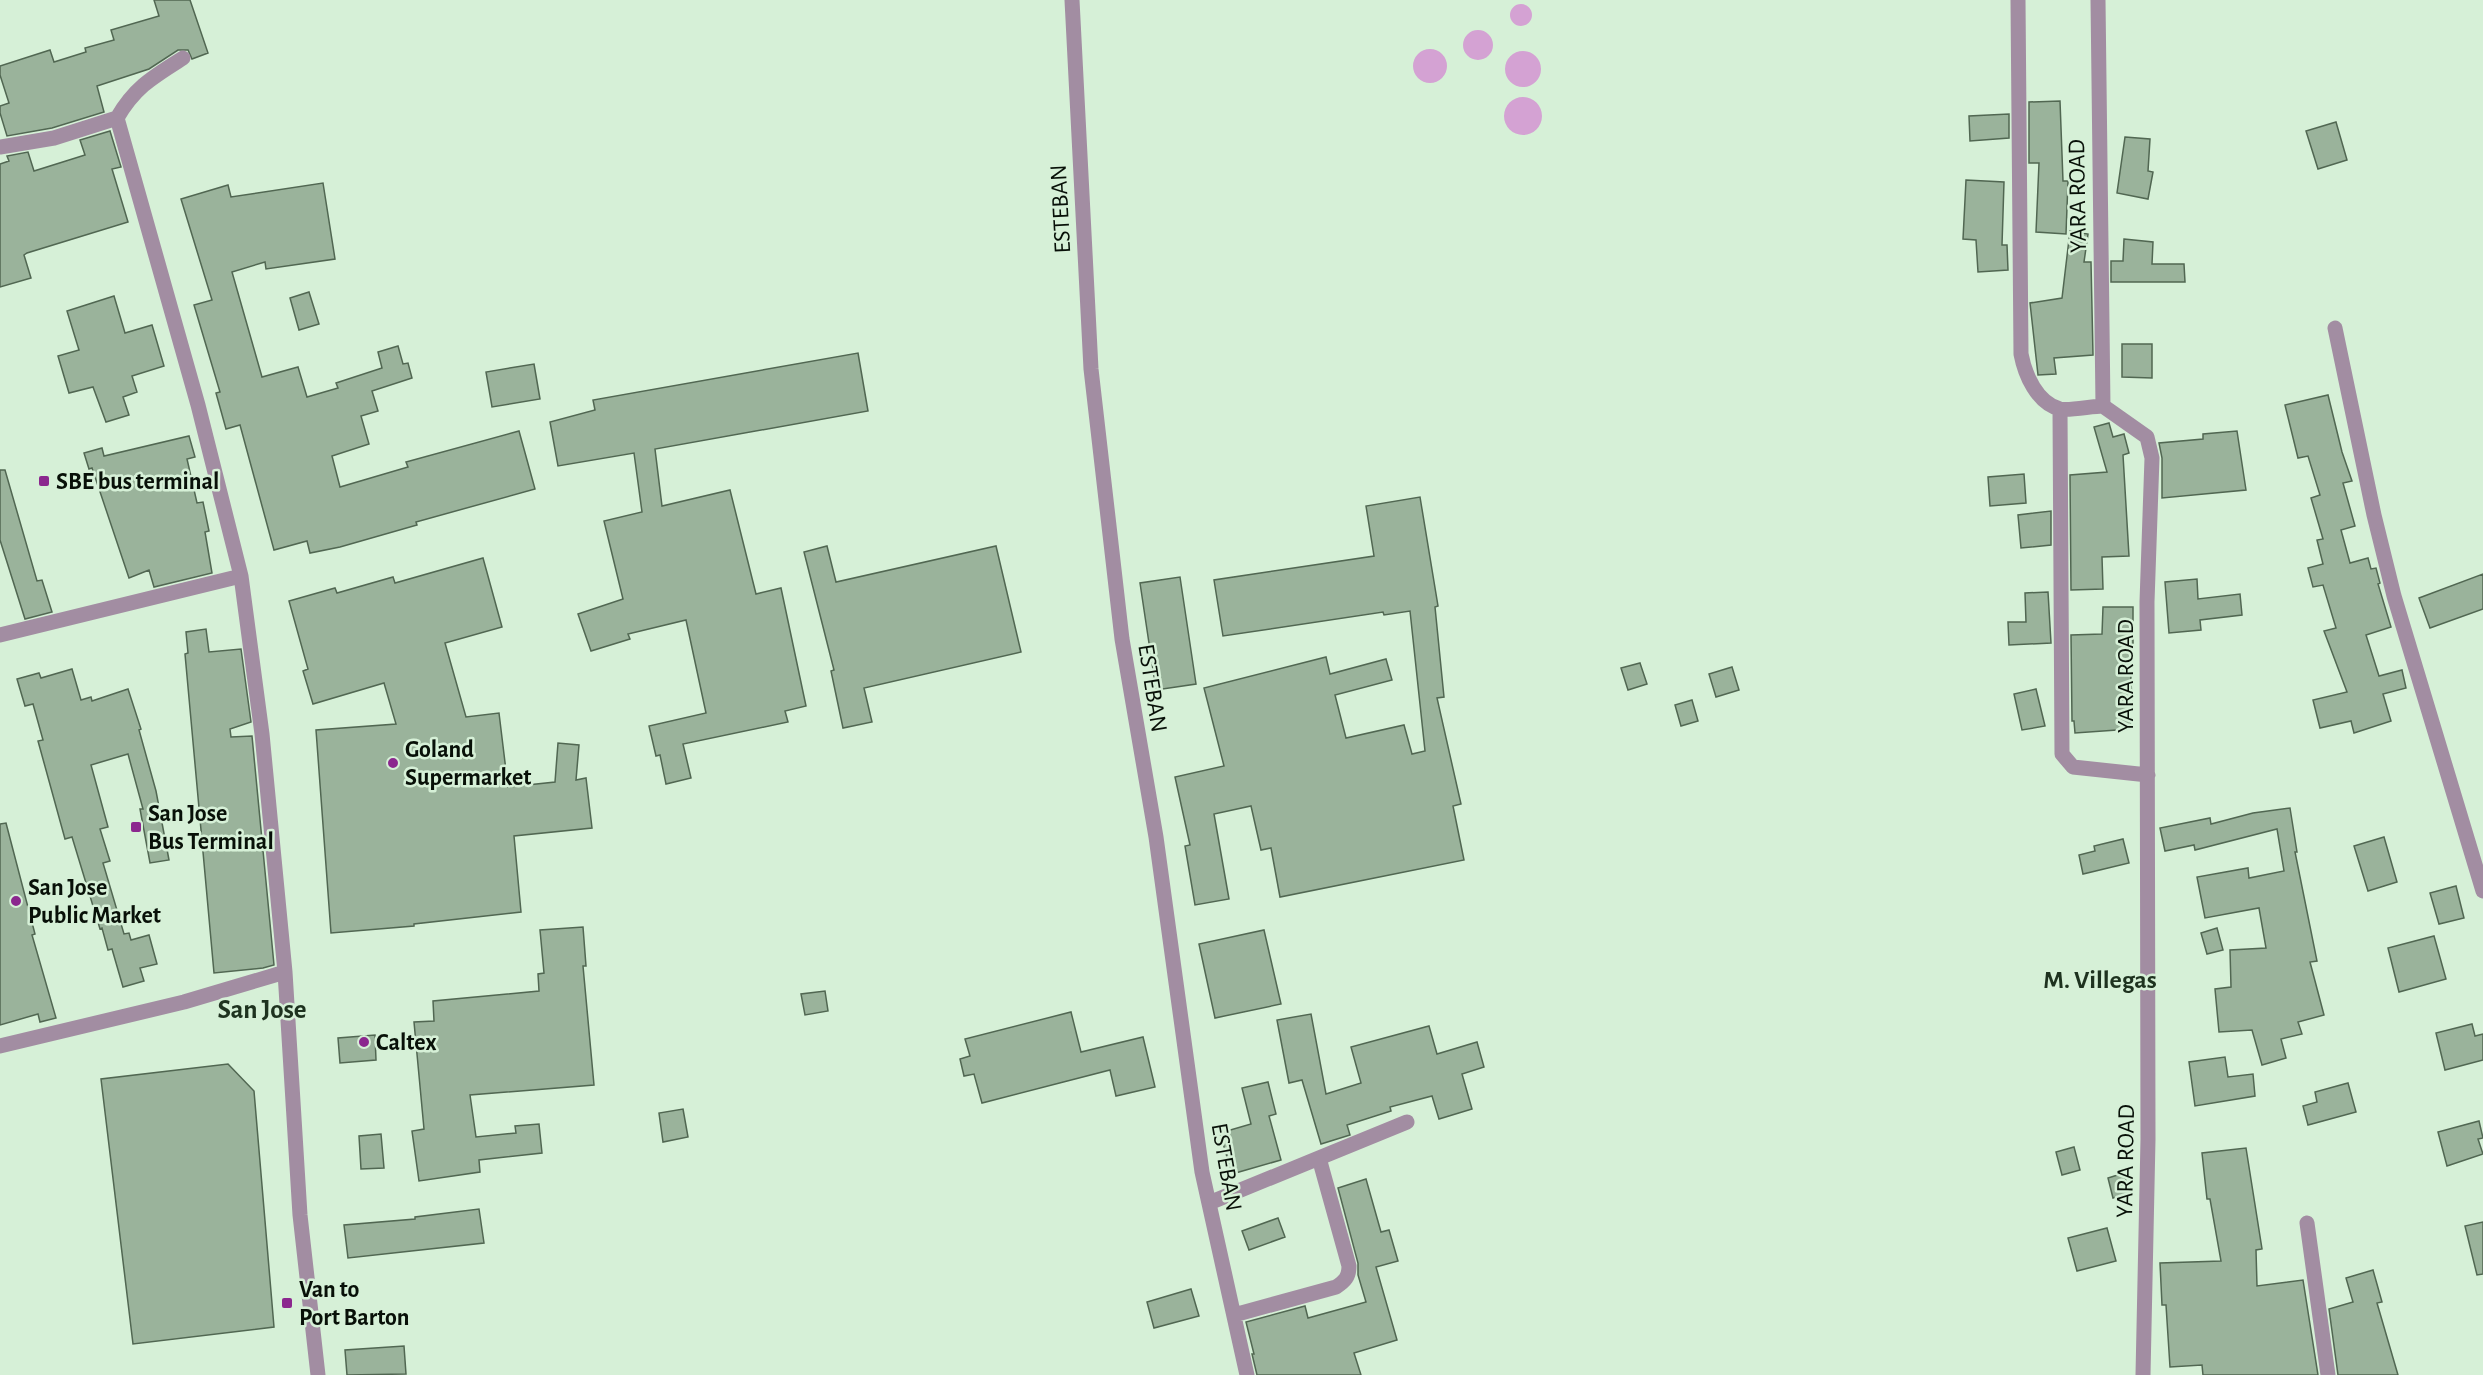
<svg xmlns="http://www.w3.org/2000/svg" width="2483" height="1375" viewBox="0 0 2483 1375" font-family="'Alegreya Sans',sans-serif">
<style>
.forest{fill:#d4a2d3}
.building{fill:#9ab39b;stroke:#516752;stroke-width:1.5}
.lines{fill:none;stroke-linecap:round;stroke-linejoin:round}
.minor{stroke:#a28da2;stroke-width:15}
.poi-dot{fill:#8b278e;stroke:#d6f0d7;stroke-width:2}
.labels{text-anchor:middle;stroke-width:5;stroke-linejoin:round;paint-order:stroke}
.street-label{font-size:24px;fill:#081008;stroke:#d6f0d7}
.poi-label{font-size:24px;font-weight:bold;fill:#081008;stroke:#d6f0d7;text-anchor:start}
.neighbourhood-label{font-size:26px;font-weight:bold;fill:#1e321f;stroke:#d6f0d7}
.quarter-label{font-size:27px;font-weight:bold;fill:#1e321f;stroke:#d6f0d7}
</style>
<rect width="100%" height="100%" fill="#d6f0d7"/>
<!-- forest -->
<path class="forest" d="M1510 15a11 11 0 1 1 22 0a11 11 0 1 1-22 0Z
M1463 45a15 15 0 1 1 30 0a15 15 0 1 1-30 0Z
M1413 66a17 17 0 1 1 34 0a17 17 0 1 1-34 0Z
M1505 69a18 18 0 1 1 36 0a18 18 0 1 1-36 0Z
M1504 116a19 19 0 1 1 38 0a19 19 0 1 1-38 0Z"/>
<!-- building -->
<path class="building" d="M154,0h36l18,53 -16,6 -4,-9h-10l-29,19 -52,17 7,26 -52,16 -45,8 -7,-23v-7l9,-3 -9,-28v-9l50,-16 4,12 32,-10 -1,-4 29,-8 -3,-10 48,-14z
M2060,101l3,80h5l-2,53 -30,-2 3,-69h-10v-61z
M2009,114v24l-39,3 -1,-25z
M2336,122l11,38 -29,9 -12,-38z
M110,131l11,36 -9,2 16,53 -101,31 -3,2 7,23 -31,9v-123l9,-3 -2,-5 21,-4 6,19 51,-16 -5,-15z
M2125,137l25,2 -2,32 5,1 -5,27 -31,-6z
M1966,180l38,2 -2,63h5l1,25 -30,2 -2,-32 -13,-1z
M323,183l12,76 -69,10 -1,-7 -33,10 30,105 36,-10 9,30 31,-9 -2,-5 46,-15 -4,-16 20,-6 5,18 5,-1 4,15 -40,13 6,20 -17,5 8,28 -37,12 8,31 68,-20 -2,-5 113,-31 16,58 -119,33 1,3 -77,22 -30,6 -3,-12 -33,9 -34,-125 -14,4 -10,-36 4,-1 -26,-87 18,-5 -31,-101 47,-14 3,12z
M2070,231l18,3 -4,28h7l2,93 -39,3 2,16 -18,1 -8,-72 32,-5z
M2124,239l29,3 -1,22h32l1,18h-74v-21h12z
M309,292l10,32 -20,6 -9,-32z
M114,296l11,37 27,-8 12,41 -32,10 5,16 -14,5 6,18 -23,7 -13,-35 -24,6 -11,-37 21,-6 -12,-39z
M2122,344h30v34l-30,-1z
M858,353l10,58 -213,38 7,57 68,-16 26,104 25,-6 25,118 -21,5 3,11 -105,22 8,34 -25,6 -6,-29 -4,1 -7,-30 57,-13 -20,-93 -58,14 2,5 -39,12 -13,-37 45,-15 -19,-78 38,-9 -8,-59 -76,13 -8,-44 45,-12 -2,-10z
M534,364l6,35 -48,8 -6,-35z
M2328,395l14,57 10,29 -9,2 12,43 -14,4 9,33 18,-5 3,11 5,-1 4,15 -2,1 13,43 -25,8 13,41 23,-6 4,18 -23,6 8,27 -37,12 -3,-12 -31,7 -7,-28 34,-8 -23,-61 12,-3 -13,-43 -10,2 -5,-19 15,-4 -6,-24 6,-1 -12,-41 9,-3 -12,-39 -10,2 -13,-53z
M2109,423l4,14 11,-3 5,19 -6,2 6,101 -27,1 1,32 -32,1 -1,-115 37,-3 -13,-45z
M2237,431l9,59 -84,8v-40l-3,-15 44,-4v-5z
M189,436l6,21 -8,2 10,44 6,-1 6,29 -4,1 7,41 -58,14 -5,-17 -20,8 -37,-110 -3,1 -5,-16 18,-5 2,8z
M0,470h5l32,111 5,-1 10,32 -27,7 -25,-79z
M2024,474l2,29 -36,3 -2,-29z
M1420,497l18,109 -3,1 9,90 -7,1 24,106 -8,2 11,54 -184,37 -9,-49 -10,2 -10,-44 -37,8 15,85 -34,6 -10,-59 5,-1 -15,-68 49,-11 -20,-78 122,-31 4,17 56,-15 6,21 -57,15 11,43 58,-13 8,29 13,-3 -15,-140 -26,4 -1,-3 -160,24 -9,-56 160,-24 -8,-50z
M2051,511v34l-30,3 -3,-33z
M827,546l9,36 160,-36 25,106 -157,36 8,34 -29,6 -12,-57 3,-1 -30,-118z
M483,558l19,69 -57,16 21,74 33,-4 9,74 47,-5 3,-39 21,2 -3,35 10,-2 6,50 -78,8 7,76 -107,12v2l-83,7 -15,-203 80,-6 -12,-41 -71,21 -10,-33 5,-2 -19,-68 46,-13 2,5 56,-16 2,6z
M2483,574v35l-53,19 -11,-30z
M1180,577l16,107 -40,6 -16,-107z
M2197,579l1,20 42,-5 2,21 -42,5 1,10 -32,3 -4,-51z
M2048,592l3,51 -42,2 -1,-23h18l-1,-29z
M2103,607h30v51h-3l2,45h-3l2,26 -56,4 -1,-12h-2l-1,-86 31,-1z
M206,629l3,23 32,-3 10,73 -21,7 1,8 21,-1 22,229 -11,3 -49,5 -29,-319 3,-1 -2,-21z
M1640,663l7,21 -19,6 -7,-22z
M1732,667l7,23 -23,7 -7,-23z
M72,669l9,31 10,-3 1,4 36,-12 13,40 -2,1 17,61 13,69 -19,3 -10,-54h3l-15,-55 -37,11 17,62 -8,2 10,32 -7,2 21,71 5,-1 2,7 18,-5 8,29 -17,4 4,13 -21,6 -11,-38 -4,1 -6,-22 -2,1 -28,-92 -7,2 -27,-98 5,-1 -10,-36 -8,2 -8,-27 22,-6 2,5z
M2036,689l9,37 -23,4 -8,-36z
M1692,700l6,21 -17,5 -6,-21z
M2290,808l7,44h-2l22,109 -7,1 14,53 -26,7 4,12 -21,5 5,19 -24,7 -10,-35 -33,2 -4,-43 16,-2 -1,-37 36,-2 -7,-40 -54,10 -8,-41 51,-9 1,10 35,-7 -7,-42 -82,21 -1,-5 -29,6 -5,-23 50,-10 1,6 42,-11z
M6,823l29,111 -3,1 24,83 -16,4 -2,-8 -38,11v-201z
M2384,837l13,45 -29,9 -14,-45z
M2123,839l6,24 -46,11 -4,-19 16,-4 -1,-5z
M2456,886l8,32 -25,6 -9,-31z
M583,927l3,39h-3l11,119 -124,10 6,42 40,-4 -1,-7 24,-2 3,29 -63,7 1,12 -61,9 -7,-50 12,-2 -10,-107 20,-1 -1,-20 106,-10 -1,-17 6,-1 -4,-43z
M2217,928l6,22 -16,4 -6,-21z
M1264,930l17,74 -66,14 -16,-74z
M2434,936l12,43 -47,13 -11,-44z
M825,991l3,20 -23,4 -4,-21z
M1071,1012l10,40 62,-15 12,50 -39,9 -6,-26 -128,33 -8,-29 -10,2 -4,-17 10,-3 -5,-17z
M1311,1014l15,80 35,-11 -10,-36 78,-21 8,28 40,-12 7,25 -22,7 10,35 -33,10 -7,-23 -42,11 1,4 -44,14 3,10 -29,9 -19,-64 -13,3 -12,-63z
M2472,1024l3,12 8,-2v26l-38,10 -9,-37z
M375,1035l1,25 -36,3 -2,-25z
M2225,1057l3,20 25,-3 2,22 -60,10 -6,-44z
M228,1064l26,27 20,236 -141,17 -32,-265z
M1268,1082l8,32 -7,2 12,44 -49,14 -12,-41 31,-9 -9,-36z
M2348,1083l8,29 -48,13 -5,-19 14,-4 -2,-10z
M683,1109l5,28 -25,5 -4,-29z
M2479,1121l4,17 -5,1 5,15 -36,12 -9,-34z
M381,1134l3,34 -23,1 -2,-33z
M2074,1147l6,23 -18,5 -6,-23z
M2246,1148l16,101 -6,1 1,36 46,-6 15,95h-115l-1,-10 -32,2 -4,-62h-4l-2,-42 61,-2 -11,-62h-3l-5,-46z
M2124,1173l5,20 -16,5 -5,-20z
M1366,1179l15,53 8,-2 9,31 -22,6 21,73 -43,13 7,22h-104l-5,-21h2l-8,-32 59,-16 3,12 58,-16 -8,-27v-12l-20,-75z
M479,1209l5,34 -136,15 -4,-33 71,-6v-2z
M1278,1218l7,19 -36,13 -7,-19z
M2483,1222v52l-6,1 -12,-49z
M2107,1228l9,33 -39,10 -9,-33z
M2373,1270l9,32 -5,1 21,72h-60l-9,-66 24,-7 -7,-24z
M1191,1289l8,27 -45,12 -7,-26z
M404,1346l2,28 -59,1 -2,-25z"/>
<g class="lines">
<!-- minor -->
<path class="minor" d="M1072,0l19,369 31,270 34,198 46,335 45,203
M2018,0l3,354c4,21 16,49 39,55 10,2 32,-3 43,-3
M2098,0l5,406 44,31 5,21 -5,144 1,537 -5,236
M117,118c18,-31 36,-41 66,-60
M0,147l54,-9 63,-20 81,287 43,171 21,158 23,238 15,243 18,160
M2335,328l39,187 20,81 89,295
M2060,409l2,345 11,13 75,8
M0,635l241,-59
M0,1046l184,-44 101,-30
M1319,1158l88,-36
M1209,1203l110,-45 30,108c0,11 -4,15 -13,21l-102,28
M2307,1223l21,152"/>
</g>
<!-- markers -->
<g class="poi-dot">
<rect x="38" y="475" width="12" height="12" rx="3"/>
<circle cx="393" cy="763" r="6"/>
<rect x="130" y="821" width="12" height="12" rx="3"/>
<circle cx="16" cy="901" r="6"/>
<circle cx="364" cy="1042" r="6"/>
<rect x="281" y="1297" width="12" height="12" rx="3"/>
</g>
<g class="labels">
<!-- street labels -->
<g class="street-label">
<text transform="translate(2077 196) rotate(-91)" y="8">YARA ROAD</text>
<text transform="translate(1060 209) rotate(-93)" y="8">ESTEBAN</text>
<text transform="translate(2125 676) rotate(-90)" y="8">YARA ROAD</text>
<text transform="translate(1153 688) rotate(81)" y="8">ESTEBAN</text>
<text transform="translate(2125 1161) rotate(-89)" y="8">YARA ROAD</text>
<text transform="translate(1227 1167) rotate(80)" y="8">ESTEBAN</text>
</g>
<!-- poi labels -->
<g class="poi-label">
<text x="56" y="489">SBE bus terminal</text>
<text x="405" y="757">Goland<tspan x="405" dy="28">Supermarket</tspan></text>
<text x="148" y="821">San Jose<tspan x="148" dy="28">Bus Terminal</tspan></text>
<text x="28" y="895">San Jose<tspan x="28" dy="28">Public Market</tspan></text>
<text x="376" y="1050">Caltex</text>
<text x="299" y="1297">Van to<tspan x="299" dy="28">Port Barton</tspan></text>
</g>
<!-- neighbourhood labels -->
<g class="neighbourhood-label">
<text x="2100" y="988">M. Villegas</text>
</g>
<!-- quarter labels -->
<g class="quarter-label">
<text x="262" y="1018">San Jose</text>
</g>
</g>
</svg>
